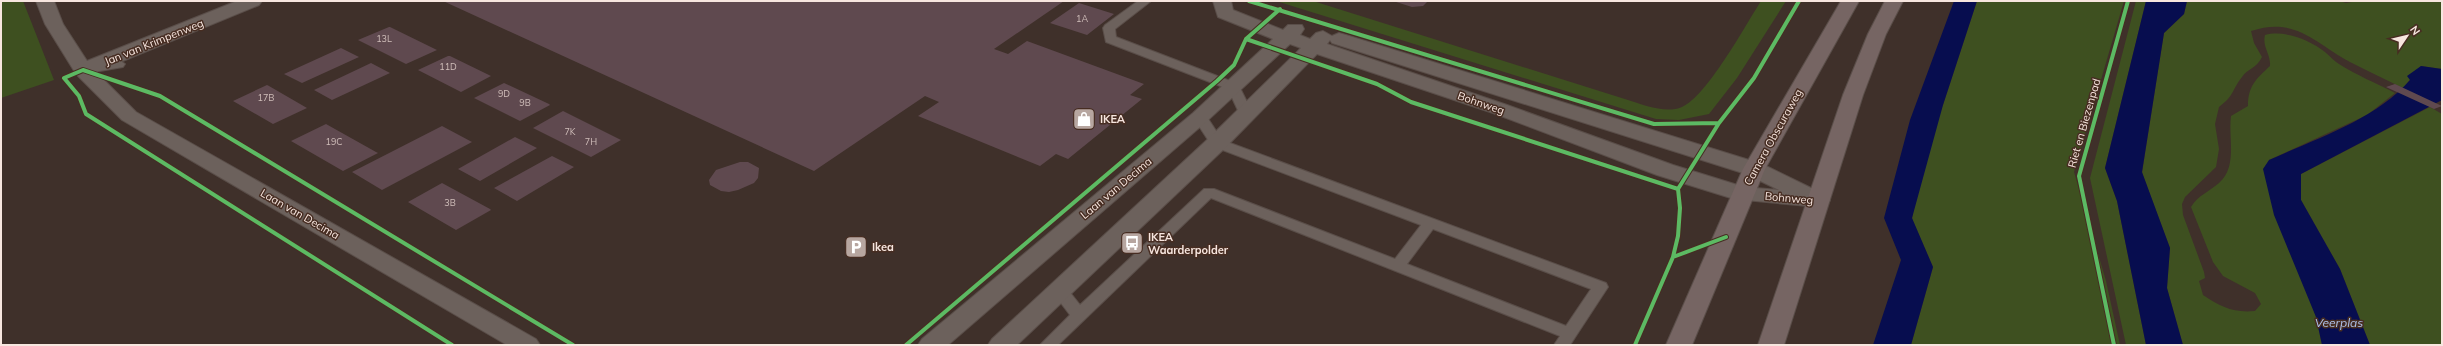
<svg xmlns="http://www.w3.org/2000/svg" width="2443" height="346" viewBox="0 0 2443 346" font-family="Mulish,sans-serif">
<style>
.green{fill:#3e5020}
.water{fill:#070d4f}
.building{fill:#5f494f}
.lines{fill:none;stroke-linecap:round;stroke-linejoin:round}
.service-casing{stroke:#5a4e49;stroke-width:2}
.minor-casing{stroke:#5a4e49;stroke-width:2}
.primary-casing{stroke:#5a4e49;stroke-width:2}
.service{fill:#6c615c;fill-rule:evenodd}
.minor{fill:#6c615c;fill-rule:evenodd}
.primary{fill:#766563;fill-rule:evenodd}
.cycleway-casing{stroke:#472d22;stroke-width:6}
.cycleway{stroke:#5cba63;stroke-width:4}
.labels{text-anchor:middle;stroke-width:3;stroke-linejoin:round;paint-order:stroke}
.number-label{font-size:9px;fill:#d1bfbb}
.street-label{font-size:11px;fill:#f7e6df;stroke:#472d22}
.poi-label{font-size:11px;font-weight:bold;fill:#f7e6df;stroke:#472d22;text-anchor:start}
.water-label{font-size:12px;font-style:italic;fill:#aec2ec;stroke:#472d22}
</style>
<rect width="100%" height="100%" fill="#3f302a"/>
<!-- green -->
<path class="green" d="M1,1h22l31,79 -53,18z
M1276,1h37l315,99c16,5 38,14 54,7 25,-11 63,-81 79,-106h25l-49,77 -28,36 -30,6 -23,-1z
M1977,1h147l-50,171 32,109 14,64h-209l22,-78 -21,-48 13,-71 18,-43z
M2136,1h10l-41,167 12,33 29,144h-20l-36,-167z
M2187,1h152l7,2 11,-2h85v68l-21,-3 -18,22c-18,-9 -36,-17 -53,-26 -35,-19 -55,-46 -99,-31l3,12 8,14c-6,12 -14,11 -20,20 -11,14 -7,18 -23,30l-4,17 4,25 -3,18 -31,30 -3,7 1,11 21,57 1,6 -6,3 4,14c18,12 30,18 52,16l6,-7 -6,-11 -32,-17 -10,-14 -22,-55c7,-12 18,-15 28,-24 19,-17 9,-45 12,-67l17,-10c0,-20 8,-27 22,-40 1,-12 -8,-19 -5,-31 19,-5 44,4 60,17 5,4 9,9 14,12 17,11 37,19 56,29l-28,22 -98,45 47,157 6,28h-139l-16,-57 3,-40 -28,-75 22,-140 20,-19z
M2430,107l12,7v231h-72l-30,-76 -39,-69v-26z"/>
<!-- water -->
<path class="water" d="M1954,1h23l-34,104 -31,113 21,49 -22,78h-38l28,-85 -17,-42 26,-98z
M2146,1h41l-3,13 -20,19 -22,139 28,76 -3,40 16,57h-37l-29,-144 -12,-33z
M2421,66l21,3v31l-141,74v26l39,69 30,76h-48l-6,-28 -42,-102 -11,-46 6,-9c48,-22 106,-40 141,-80l-3,-4z"/>
<!-- building -->
<path class="building" d="M443,1h621l-70,48 14,5 19,-13 117,43 -14,11 12,4 -74,60 -12,-5 -16,12 -122,-50 21,-14 -14,-6 -111,75z
M1393,1h35l-5,5 -11,1z
M1079,3l35,11 -27,21 -37,-12z
M389,27h1l47,23 -31,14 -48,-24z
M341,48l18,9 -57,26 -18,-9z
M448,56h2l41,20 -30,16 -43,-22z
M371,63l19,10 -58,27 -18,-10z
M504,83l45,21 1,1 -30,16 -46,-23z
M2395,84l47,22 -8,3 -48,-22z
M267,85l2,1 38,22 -34,16 -40,-23z
M563,111l58,29 -30,17 -58,-29z
M326,124l50,28 2,1 -35,18 -52,-30z
M442,126l30,16 -90,48 -30,-18z
M515,137l22,11 -57,33 -22,-12z
M552,156l22,11 -57,34 -23,-13z
M740,162h8l11,6 -1,10 -4,5 -16,7 -9,2 -8,-1 -11,-6 -1,-5 7,-10z
M442,183l48,26 1,1 -35,20 -48,-28z"/>
<g class="lines">
<!-- service casing -->
<g class="service-casing">
<path id="service" d="M1138,1h13l-36,28 1,8 122,47 15,30 -2,3h-10l-13,-28 -122,-47 -3,-14 2,-3z
M119,60l6,4 -2,3 -29,5 -6,-4 6,-4z
M1200,113l5,1 17,26 384,143 2,4 -38,58h-16l6,-9 -349,-138 -153,147h-18l30,-30 -19,-25 2,-4h12l15,19 124,-116h10l181,70 26,-34 -209,-79 -19,-29zM1433,229l158,60 -25,37 -159,-62z"/>
</g>
<!-- minor casing -->
<g class="minor-casing">
<path id="minor" d="M36,1h18l9,23 24,37 150,-60h25l-3,4 -163,67 40,40 400,227 4,6h-33l-385,-225 -46,-46 -31,-50z
M1213,1h18l2,9 50,20 5,-5h14l2,4 -4,6 10,4 6,-6 7,-2 9,5 7,-3 7,2 416,129 51,25 2,4 12,2 3,5 -3,5 -8,2 -85,-8 -77,-24 -164,-62 -176,-59 -92,94 -208,197h-29l4,-6 217,-201 92,-90 -11,-4 -83,77 -259,224h-30l4,-6 271,-226 80,-74 -55,-22zM1330,40l2,3 414,131 33,16 -35,-3 -71,-22 -166,-60 -180,-61z"/>
</g>
<!-- primary casing -->
<g class="primary-casing">
<path id="primary" d="M1841,1h18l-94,168 -73,176h-26l77,-176z
M1885,1h18l-17,33 -23,61 -79,250h-26l85,-250 25,-61z"/>
</g>
<!-- service -->
<use href="#service" class="service"/>
<!-- minor -->
<use href="#minor" class="minor"/>
<!-- primary -->
<use href="#primary" class="primary"/>
<!-- cycleway casing -->
<g class="cycleway-casing">
<path id="cycleway" d="M1249,1l405,123 65,-1
M1246,39l131,45 34,18 267,87
M1673,257l53,-20
M452,345l-366,-231 -7,-18 -15,-18 19,-8 77,26 413,249
M906,345l311,-264 17,-16 12,-26 34,-30
M1635,345l38,-88 5,-21 2,-28 -2,-19 41,-66 35,-45 45,-77
M2114,345l-35,-169 49,-175"/>
</g>
<!-- cycleway -->
<use href="#cycleway" class="cycleway"/>
</g>
<!-- icons -->
<defs>
<g id="shop-square" transform="scale(1.15)"><rect x="-9" y="-9" width="18" height="18" rx="4" fill="#b7a6a0" stroke="#472d22"/><path d="M-5-2.5h2.3a2.7 3.5 0 0 1 5.4 0H5L5.5 6h-11ZM-1.5-2.5h3a1.5 2.3 0 0 0-3 0Z" fill="#fff"/></g>
<g id="bus-square" transform="scale(1.15)"><rect x="-9" y="-9" width="18" height="18" rx="4" fill="#b7a6a0" stroke="#472d22"/><path d="M-5-6H5V4H4V6H2V4H-2V6H-4V4H-5ZM-3.5-4V0h7V-4ZM-3.5 1.2v1.5H-2V1.2ZM2 1.2v1.5H3.5V1.2Z" fill="#fff"/></g>
<g id="parking-square" transform="scale(1.15)"><rect x="-9" y="-9" width="18" height="18" rx="4" fill="#b7a6a0" stroke="#472d22"/><path d="M-3.5-5.5H1a3.5 3.5 0 0 1 0 7H-1V5.5H-3.5ZM-1-3.4V-.6H.8a1.4 1.4 0 0 0 0-2.8Z" fill="#fff"/></g>
</defs>
<g fill-rule="evenodd">
<use href="#shop-square" x="1084" y="119"/>
<use href="#bus-square" x="1132" y="243"/>
<use href="#parking-square" x="856" y="247"/>
</g>
<g class="labels">
<!-- number labels -->
<g class="number-label">
<text x="1082" y="22">1A</text>
<text x="384" y="42">13L</text>
<text x="448" y="70">11D</text>
<text x="504" y="97">9D</text>
<text x="266" y="101">17B</text>
<text x="525" y="106">9B</text>
<text x="570" y="135">7K</text>
<text x="334" y="145">19C</text>
<text x="591" y="145">7H</text>
<text x="450" y="206">3B</text>
</g>
<!-- street labels -->
<g class="street-label">
<text transform="translate(154 42) rotate(-22)" y="4">Jan van Krimpenweg</text>
<text transform="translate(1481 103) rotate(19)" y="4">Bohnweg</text>
<text transform="translate(2084 123) rotate(-74)" y="4">Riet en Biezenpad</text>
<text transform="translate(1773 137) rotate(-61)" y="4">Camera Obscuraweg</text>
<text transform="translate(1116 188) rotate(-40)" y="4">Laan van Decima</text>
<text transform="translate(1789 198) rotate(5)" y="4">Bohnweg</text>
<text transform="translate(300 214) rotate(30)" y="4">Laan van Decima</text>
</g>
<!-- poi labels -->
<g class="poi-label">
<text x="1100" y="123">IKEA</text>
<text x="1148" y="241">IKEA<tspan x="1148" dy="13">Waarderpolder</tspan></text>
<text x="872" y="251">Ikea</text>
</g>
<!-- water labels -->
<g class="water-label">
<text x="2339" y="327">Veerplas</text>
</g>
</g>
<!-- border -->
<rect width="2443" height="346" fill="none" stroke="#f7e6df" stroke-width="4"/>
<!-- north arrow -->
<g transform="translate(2407 36) rotate(55)" stroke="#472d22" stroke-width="3" paint-order="stroke">
<path d="M0-3L7 15L0 10L-7 15Z" fill="#f7e6df"/>
<text y="-6" font-size="11" font-weight="bold" text-anchor="middle" fill="#f7e6df">N</text>
</g>
</svg>
